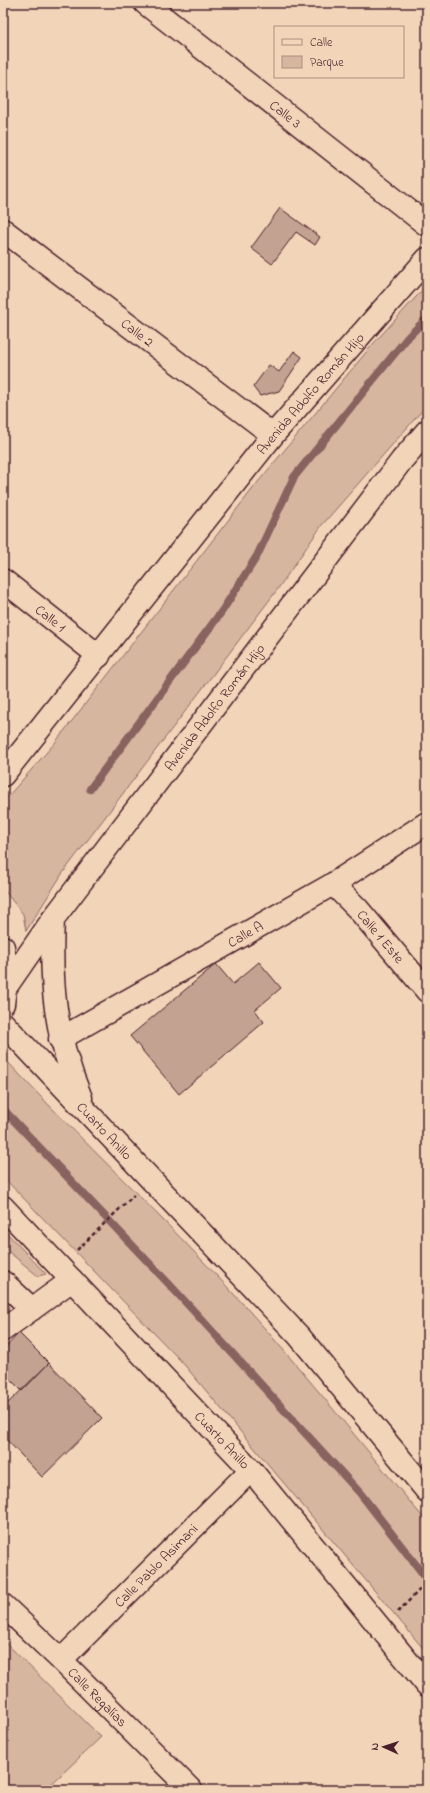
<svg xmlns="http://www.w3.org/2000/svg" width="430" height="1793" viewBox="0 0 430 1793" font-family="'Indie Flower',sans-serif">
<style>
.green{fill:#d7b6a0;stroke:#906a66}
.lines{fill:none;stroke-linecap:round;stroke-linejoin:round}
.stream{stroke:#88625f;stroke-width:8}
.building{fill:#c3a291;stroke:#4a1f2b}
.minor-casing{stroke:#4a1f2b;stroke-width:25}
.major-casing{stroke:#4a1f2b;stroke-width:25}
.highway-casing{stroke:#4a1f2b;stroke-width:25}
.path{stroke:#4a1f2b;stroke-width:2.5;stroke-dasharray:4 3;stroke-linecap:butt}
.minor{stroke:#f2d4b8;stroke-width:22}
.major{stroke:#f2d4b8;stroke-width:22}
.highway{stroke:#f2d4b8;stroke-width:22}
.labels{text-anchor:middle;stroke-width:3;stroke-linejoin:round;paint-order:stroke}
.street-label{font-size:14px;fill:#4a1f2b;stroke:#f2d4b8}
</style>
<rect width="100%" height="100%" fill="#f2d4b8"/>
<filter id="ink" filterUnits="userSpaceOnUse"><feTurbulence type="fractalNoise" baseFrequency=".025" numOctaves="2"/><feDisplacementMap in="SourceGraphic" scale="8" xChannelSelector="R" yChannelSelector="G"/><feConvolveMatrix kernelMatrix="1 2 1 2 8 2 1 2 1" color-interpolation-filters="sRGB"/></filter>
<g filter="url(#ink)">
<!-- green -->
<path class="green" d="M427,285v120l-105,120 -45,65 -215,284 -36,57 -3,-17 -20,-25v-87l51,-58 204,-262 115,-138z
M3,1057c78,84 163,162 240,247 64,71 123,146 184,218v131l-246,-292 -178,-184z
M3,1229l43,45 -8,2 -35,-29z
M3,1640l98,97 -56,53h-42z"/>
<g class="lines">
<!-- stream -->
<path class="stream" d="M90,789l132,-178 35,-55 37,-79 114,-140 19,-19
M3,1109l166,175 191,209 67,86"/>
</g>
<!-- building -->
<path class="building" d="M280,208l40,29 -5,8 -19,-13 -24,32 -21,-16z
M294,351l8,6 -23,34 -19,5 -7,-9 16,-22 10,7z
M259,962l22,26 -26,22 9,12 -85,72 -49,-58 86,-72 17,20z
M19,1333l30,30 -27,28 -19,-19v-22z
M49,1363l53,55 -60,59 -39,-41v-28z"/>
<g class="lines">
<!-- minor casing -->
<g class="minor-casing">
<g id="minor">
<path id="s1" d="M145,3l282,222"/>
<path id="s2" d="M3,230l270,205"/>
<path id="s3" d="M3,580l96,76"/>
<path id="s4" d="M333,884l25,25 69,82"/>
<path id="s5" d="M60,1039l273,-155 94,-61"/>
<path d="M3,1282l29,27"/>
<path d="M3,1330l69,-50"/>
<path id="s6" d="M3,1605l58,55 130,130"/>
<path id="s7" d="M61,1660l190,-190"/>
</g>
</g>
<!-- major casing -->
<g class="major-casing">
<g id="major">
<path id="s8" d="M3,775l270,-340 154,-176"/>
<path id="s9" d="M6,987l47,-68 349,-459 25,-29"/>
</g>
</g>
<!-- highway casing -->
<g class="highway-casing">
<g id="highway">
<path d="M53,919c-3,66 2,117 28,179"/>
<path d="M3,947l4,25 -4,32"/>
<path id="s10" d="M3,1023l296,313 128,155"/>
<path id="s11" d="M3,1207l248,263 176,215"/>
</g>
</g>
<!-- path -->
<path class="path" d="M77,1250l57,-55
M398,1612l29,-30"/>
<!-- minor -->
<use href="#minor" class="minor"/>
<!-- major -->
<use href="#major" class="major"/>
<!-- highway -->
<use href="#highway" class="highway"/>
</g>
</g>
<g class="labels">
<!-- street labels -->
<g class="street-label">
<text dy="5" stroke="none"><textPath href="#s1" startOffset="179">Calle 3</textPath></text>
<text dy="5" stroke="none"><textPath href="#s2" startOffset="169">Calle 2</textPath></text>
<text dy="5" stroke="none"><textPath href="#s8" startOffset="490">Avenida Adolfo Román Hijo</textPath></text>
<text dy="5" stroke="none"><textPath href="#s3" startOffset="61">Calle 1</textPath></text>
<text dy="5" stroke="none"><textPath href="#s9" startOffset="349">Avenida Adolfo Román Hijo</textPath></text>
<text dy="5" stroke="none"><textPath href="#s5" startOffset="213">Calle A</textPath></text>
<text dy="5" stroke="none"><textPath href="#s4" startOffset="71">Calle 1 Este</textPath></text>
<text dy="5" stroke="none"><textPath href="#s10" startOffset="148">Cuarto Anillo</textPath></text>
<text dy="5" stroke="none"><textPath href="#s11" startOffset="320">Cuarto Anillo</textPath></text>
<text dy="5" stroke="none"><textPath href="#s7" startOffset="134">Calle Pablo Asimani</textPath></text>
<text dy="5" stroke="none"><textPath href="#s6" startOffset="132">Calle Regalías</textPath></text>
</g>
</g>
<!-- margin -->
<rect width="430" height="1793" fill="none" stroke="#f2d4b8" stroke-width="16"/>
<rect x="8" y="8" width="414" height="1777" fill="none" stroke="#4a1f2b" stroke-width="1.5" filter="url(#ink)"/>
<!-- legend -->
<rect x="274" y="26" width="130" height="52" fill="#f2d4b8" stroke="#af8c80"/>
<rect x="282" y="39" width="20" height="6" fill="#f2d4b8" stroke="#af8c80"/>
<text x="310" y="46" font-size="12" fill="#4a1f2b">Calle</text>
<rect x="282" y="56" width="20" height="12" fill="#d7b6a0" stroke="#af8c80"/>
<text x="310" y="66" font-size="12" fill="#4a1f2b">Parque</text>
<!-- north arrow -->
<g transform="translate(384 1747) rotate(273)" stroke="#f2d4b8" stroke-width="3" paint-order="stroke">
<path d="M0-3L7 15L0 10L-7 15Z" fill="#4a1f2b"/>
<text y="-6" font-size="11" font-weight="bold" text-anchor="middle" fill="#4a1f2b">N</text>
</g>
</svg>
